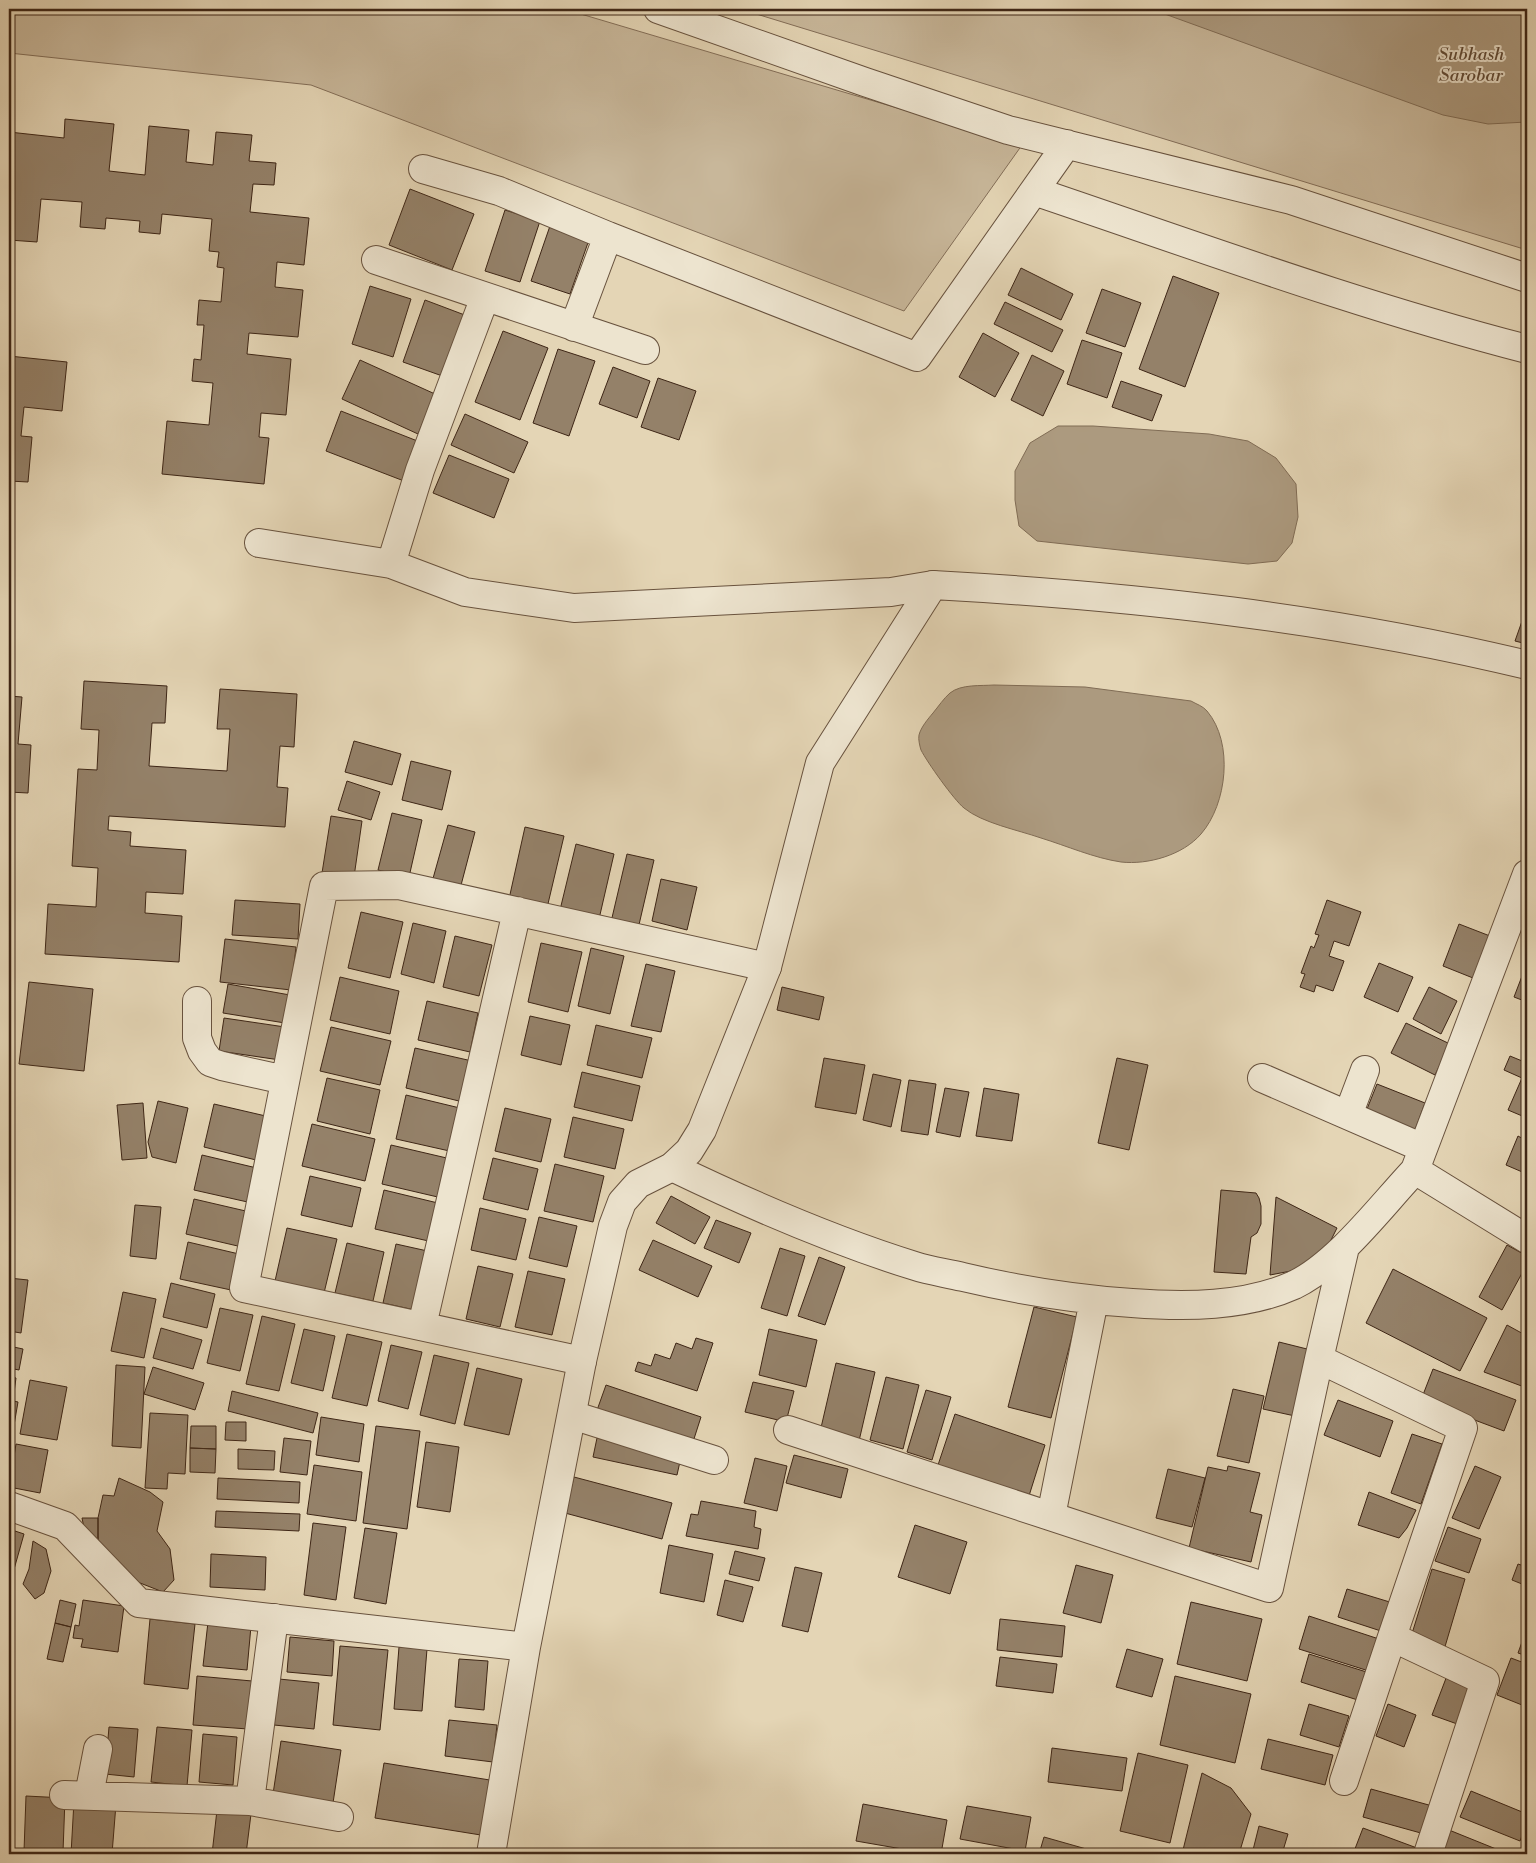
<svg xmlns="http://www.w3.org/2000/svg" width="1536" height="1863" viewBox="0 0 1536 1863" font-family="'Libre Bodoni',serif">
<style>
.green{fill:#c8b79a;stroke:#836e58}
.water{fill:#ac9a7f;stroke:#806c55}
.building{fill:#948169;stroke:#3e2616}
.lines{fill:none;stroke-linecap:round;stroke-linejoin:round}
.minor-casing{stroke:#68523e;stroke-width:30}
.tertiary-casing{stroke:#68523e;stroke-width:30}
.minor{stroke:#ede4cf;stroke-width:28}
.tertiary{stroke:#ede4cf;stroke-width:28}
.labels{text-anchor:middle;stroke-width:4;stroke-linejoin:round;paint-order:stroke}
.water-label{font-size:18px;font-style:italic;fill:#5f4936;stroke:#ede4cf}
</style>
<rect width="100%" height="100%" fill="#e4d5b5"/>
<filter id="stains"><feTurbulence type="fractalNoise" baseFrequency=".004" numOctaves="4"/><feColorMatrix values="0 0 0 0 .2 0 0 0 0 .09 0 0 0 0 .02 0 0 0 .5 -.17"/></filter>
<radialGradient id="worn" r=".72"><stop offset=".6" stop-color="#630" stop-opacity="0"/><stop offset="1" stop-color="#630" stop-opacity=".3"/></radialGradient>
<!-- green -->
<path class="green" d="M9,9h555l458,136 -118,166 -593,-226 -302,-32z
M740,9h787v241z"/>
<!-- water -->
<path class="water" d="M1151,9h376v113l-39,2 -45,-9z
M1058,426h35l116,8 39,7 28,17 20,26 2,33 -6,26 -15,18 -29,3 -211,-23 -18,-15 -4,-26v-29l15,-28z
M994,685l91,2 106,14c5,3 12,5 16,10 27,32 20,93 -6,123 -18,21 -53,31 -80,28 -27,-4 -54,-16 -80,-24 -23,-8 -59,-15 -77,-30 -10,-8 -37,-46 -43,-58 -1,-3 -3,-11 -2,-15 2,-8 9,-16 14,-22 5,-6 11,-15 17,-20 11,-9 31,-7 44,-8z"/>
<!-- building -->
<path class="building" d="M65,119l49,5 -5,47 36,4 4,-49 40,4 -3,32 27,3 3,-33 36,3 -3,26 27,2 -2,22 -21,-1 -3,28 59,6 -5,47 -27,-3 -2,25 28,3 -5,47 -49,-4 -2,21 44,5 -5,56 -25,-2 -2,24 10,1 -5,46 -102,-10 5,-53 42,4 4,-42 -21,-2 2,-22 7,1 3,-35h-7l2,-25 22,2 3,-34 -7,-1 2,-15 -10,-1 3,-32 -50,-5 -2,20 -21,-2 1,-11 -34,-3 -1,11 -25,-2 2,-25 -41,-3 -4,43 -28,-2v-108l55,6z
M410,189l64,25 -22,56 -63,-25z
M505,210l35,11 -20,61 -35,-11z
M551,223l39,14 -20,57 -39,-13z
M1021,268l52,26 -12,26 -53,-25z
M1173,276l46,17 -34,94 -46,-18z
M370,286l41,13 -18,58 -41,-13z
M1102,289l39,14 -16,44 -39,-14z
M425,300l45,17 -22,61 -45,-16z
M1005,302l58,28 -11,22 -58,-28z
M503,331l45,17 -28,72 -45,-18z
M983,333l36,20 -24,44 -36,-20z
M1082,340l40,13 -15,45 -40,-14z
M558,349l37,12 -26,75 -36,-13z
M1032,355l32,16 -21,45 -32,-16z
M9,356l58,6 -5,49 -38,-4 -3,29 11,1 -4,45 -19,-1z
M360,360l75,34 -17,40 -76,-35z
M613,367l37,14 -13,37 -38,-14z
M658,378l38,13 -17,49 -38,-13z
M1121,381l41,14 -10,26 -40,-14z
M341,411l79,31 -16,39 -78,-30z
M465,414l63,28 -14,31 -63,-28z
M449,455l60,24 -15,39 -61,-25z
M1527,607v37l-12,-3z
M84,681l83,5 -2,37h-13l-3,43 78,5 3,-42h-13l3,-40 77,5 -3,53 -14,-1 -3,41 11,1 -3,39 -176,-11 -1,14 23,2 -1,14 56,4 -3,44 -37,-2 -1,21 37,3 -3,46 -134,-8 3,-50 48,3 2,-39 -26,-2 6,-97 19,1 2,-40 -18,-1z
M9,696l13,1 -4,47 13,1 -3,48 -19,-1z
M354,741l47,13 -9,31 -47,-13z
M411,761l40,10 -9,39 -40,-10z
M347,781l33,11 -9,28 -33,-10z
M392,813l30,7 -13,57 -31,-7z
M331,816l31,5 -8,56 -32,-4z
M448,825l27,7 -15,57 -28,-7z
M525,827l39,9 -17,72 -38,-9z
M576,844l38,10 -15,65 -39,-9z
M627,854l27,6 -16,69 -27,-7z
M661,879l36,8 -10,43 -35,-9z
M235,900l65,4 -2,35 -66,-4z
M1327,900l34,12 -12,34 -15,-5 -5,15 15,5 -11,30 -17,-6 -2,7 -14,-5 5,-13 -4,-1 10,-27 3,2 5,-13 -4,-1z
M361,912l42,10 -13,56 -42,-10z
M413,923l33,8 -12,52 -33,-9z
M1459,924l31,12 -17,42 -30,-12z
M455,936l37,9 -13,51 -36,-9z
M225,939l71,8 -5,43 -71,-8z
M541,943l41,9 -14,60 -40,-10z
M591,948l33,8 -14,58 -32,-8z
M1379,963l34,14 -15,35 -34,-15z
M1527,963v39l-13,-5z
M646,964l29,7 -14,61 -30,-6z
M340,977l59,14 -9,43 -60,-14z
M29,982l64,7 -9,82 -65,-7z
M228,984l62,11 -5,28 -62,-10z
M782,987l42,10 -5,23 -42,-10z
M1429,987l28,14 -16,33 -28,-15z
M427,1001l51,12 -8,39 -52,-12z
M530,1016l40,9 -9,40 -40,-10z
M224,1018l61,9 -5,33 -61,-9z
M1406,1023l44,21 -15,31 -44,-22z
M596,1025l56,13 -10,40 -55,-13z
M331,1027l60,14 -11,44 -60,-14z
M415,1048l57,13 -9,41 -57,-14z
M1510,1056l17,7v55l-19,-8 14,-32 -18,-8z
M824,1058l41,7 -9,49 -41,-7z
M1117,1058l31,7 -19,85 -31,-7z
M582,1072l58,14 -8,35 -58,-14z
M873,1074l28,6 -10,47 -28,-7z
M327,1078l53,12 -10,44 -53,-13z
M909,1080l27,4 -8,51 -27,-4z
M1377,1084l48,19 -13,35 -49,-19z
M945,1088l24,4 -9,45 -24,-5z
M984,1088l35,6 -7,47 -36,-5z
M406,1095l58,14 -10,43 -58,-13z
M158,1101l30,7 -12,55 -24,-6 -4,-15z
M143,1103l4,55 -25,2 -5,-55z
M214,1104l56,13 -10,44 -56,-14z
M505,1108l46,11 -10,43 -46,-11z
M573,1117l51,12 -9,40 -51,-12z
M312,1124l63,15 -10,42 -63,-15z
M1518,1136l9,5v33l-21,-9z
M391,1145l60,14 -9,39 -60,-14z
M202,1155l59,14 -9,34 -58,-13z
M493,1158l45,11 -10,41 -45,-11z
M555,1164l49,12 -11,46 -49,-11z
M310,1176l51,12 -9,39 -51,-12z
M384,1190l58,14 -9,38 -58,-13z
M1221,1190l35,3 3,5 2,8v18l-4,9 -6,4 -5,37 -32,-2z
M671,1196l39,21 -15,27 -39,-21z
M1276,1197l61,31 -9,18 -14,13 -23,12 -21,4z
M194,1199l56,13 -8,35 -56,-13z
M135,1205l26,2 -5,52 -26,-3z
M480,1208l46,11 -10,41 -45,-10z
M539,1217l38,9 -10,41 -38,-9z
M716,1220l35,13 -12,30 -35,-15z
M287,1228l50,11 -13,54 -49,-12z
M653,1240l59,26 -14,31 -59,-27z
M188,1242l51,12 -8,36 -51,-11z
M347,1243l37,9 -11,49 -38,-8z
M396,1244l36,8 -13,59 -36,-8z
M1507,1245l20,11v8l-25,46 -23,-13z
M780,1248l25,8 -18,60 -26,-8z
M819,1257l26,10 -20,58 -27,-9z
M478,1266l35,8 -13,53 -34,-8z
M1393,1269l94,49 -27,53 -94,-48z
M528,1271l37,8 -13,56 -37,-8z
M9,1278l19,2 -7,53 -12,-2z
M171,1283l44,11 -8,34 -44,-11z
M123,1292l33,7 -12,59 -33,-7z
M1034,1307l43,10 -26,101 -43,-11z
M220,1308l33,7 -13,56 -33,-8z
M262,1316l33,8 -16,67 -33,-7z
M1507,1325l20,11v52l-43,-16z
M161,1328l41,12 -9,29 -40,-11z
M304,1329l31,7 -12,55 -32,-8z
M769,1329l48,11 -11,47 -47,-12z
M347,1334l35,8 -15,64 -35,-8z
M696,1338l17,5 -16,48 -62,-20 3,-9 13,4 4,-12 15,5 6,-16 16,6z
M1279,1342l32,8 -16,66 -32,-7z
M391,1345l31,7 -14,57 -30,-8z
M9,1346l14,3 -4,21 -10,-2z
M434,1355l35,8 -14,61 -35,-9z
M836,1363l39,9 -16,69 -39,-9z
M116,1365l29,2 -4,81 -29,-2z
M153,1367l51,16 -9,27 -51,-16z
M477,1368l45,11 -13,56 -45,-10z
M1433,1369l83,31 -12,31 -83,-31z
M9,1376l7,2 -3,22h-4z
M886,1377l33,8 -16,64 -33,-9z
M30,1380l37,7 -10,53 -37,-6z
M753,1382l41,9 -8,31 -41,-10z
M606,1385l95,32 -9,28 -96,-32z
M1233,1389l31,7 -15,67 -32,-7z
M926,1390l25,7 -19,63 -25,-8z
M232,1391l86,22 -5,20 -85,-22z
M9,1400l9,2 -5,29 -4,-1z
M1338,1400l55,21 -13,36 -56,-22z
M150,1413l38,2 -3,59 -17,-1 -1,16 -22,-1z
M955,1414l90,31 -17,54 -91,-31z
M321,1417l43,7 -5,38 -43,-7z
M226,1422h20v19l-21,-1z
M191,1426h25v23l-26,-1z
M376,1426l44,5 -13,98 -44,-6z
M1412,1434l30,10 -21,60 -30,-11z
M284,1438l27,3 -4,34 -27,-3z
M597,1438l84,19 -4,18 -84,-18z
M426,1442l33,5 -9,65 -33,-5z
M16,1444l32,6 -8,43 -31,-6z
M190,1448l26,1 -1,24 -25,-1z
M238,1449l37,2 -1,19 -36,-1z
M794,1455l54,14 -7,29 -55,-15z
M755,1458l32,8 -10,45 -33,-8z
M314,1465l48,7 -6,49 -49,-7z
M1228,1466l32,7 -10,39 12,3 -11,47 -62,-14 19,-81 19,4z
M1475,1466l26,11 -22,52 -27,-11z
M1168,1469l37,9 -13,49 -36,-9z
M574,1477l98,26 -10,36 -97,-26z
M119,1478l31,14 13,10 -6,29 13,18 4,31 -11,12 -28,-11 -37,-28v-35l5,-23 11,1z
M218,1478l82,4 -1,21 -82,-4z
M1369,1492l47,18 -9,18 -8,10 -41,-13z
M701,1501l55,10 -2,16 7,2 -3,20 -72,-13 5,-22 7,1z
M216,1511l84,3 -1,17 -84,-4z
M82,1518h16v35l-10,-6z
M313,1523l33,4 -10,73 -32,-5z
M915,1525l52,17 -17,52 -52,-17z
M1448,1527l33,12 -12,34 -34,-12z
M365,1528l32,5 -11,71 -32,-6z
M9,1529l15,5 -15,53z
M33,1541l13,8 5,22 -7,22 -9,6 -12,-15 6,-15z
M669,1545l44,9 -9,48 -44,-9z
M735,1551l30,7 -6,23 -30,-7z
M211,1554l55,3 -1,33 -55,-3z
M1518,1564l9,3v19l-15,-6z
M1076,1565l37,10 -12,48 -38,-10z
M795,1567l27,6 -14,59 -26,-6z
M1432,1569l33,10 -21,71 -34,-10z
M725,1580l28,7 -10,35 -26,-7z
M1347,1589l46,14 -9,29 -46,-15z
M60,1600l16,4 -5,23 -16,-4z
M83,1600l41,6 -6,46 -37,-5 2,-8 -10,-1 2,-13 4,1z
M1191,1602l71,17 -15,62 -70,-17z
M1309,1616l73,24 -10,32 -73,-23z
M150,1619l45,5 -7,65 -44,-5z
M1000,1619l65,7 -3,31 -65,-7z
M208,1622l43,4 -4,44 -44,-4z
M55,1623l16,4 -8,35 -16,-3z
M1527,1628v28l-9,-3z
M290,1637l44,4 -2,35 -45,-4z
M340,1646l48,4 -8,80 -47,-5z
M399,1647l28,2 -5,62 -28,-2z
M1127,1649l36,10 -11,38 -36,-10z
M1309,1654l64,20 -9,28 -63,-20z
M1000,1657l57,7 -4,29 -57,-7z
M1511,1658l16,6v43l-30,-12z
M459,1659l29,2 -4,49 -29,-3z
M1448,1673l27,10 -15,42 -28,-10z
M197,1676l55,5 -4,48 -55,-4z
M1175,1676l76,18 -16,69 -75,-18z
M279,1679l40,4 -5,46 -40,-4z
M1309,1704l40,12 -10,31 -39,-12z
M1388,1704l28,11 -12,32 -28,-11z
M449,1720l48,5 -4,37 -48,-6z
M109,1727l29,2 -4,48 -29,-3z
M157,1727l35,3 -5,56 -36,-4z
M203,1734l34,3 -4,48 -34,-3z
M1268,1739l65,16 -8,30 -64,-16z
M281,1741l60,9 -8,53 -60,-9z
M1052,1748l75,10 -5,33 -74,-9z
M1138,1753l50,12 -18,78 -50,-12z
M384,1763l112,18 -9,55 -112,-18z
M1202,1773l29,15 20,26 -12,40h-57z
M1371,1789l65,18 -8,28 -65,-18z
M1471,1791l56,23v8l-7,19 -60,-24z
M26,1796l39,2 -2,54 -39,-1z
M74,1801l42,3 -4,50h-41z
M863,1804l84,16 -6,34h-10l-75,-13z
M967,1806l64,11 -6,34 -65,-12z
M217,1810l34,4 -5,40h-34z
M1259,1826l29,8 -6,20h-30z
M1363,1828l54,20 -2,6h-62z
M1449,1830l52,21 -1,3h-61z
M1044,1837l60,17h-65z"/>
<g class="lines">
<!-- minor casing -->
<g class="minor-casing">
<path id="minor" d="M658,9l207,73 143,48 283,70 236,78
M423,169l76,22 109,45
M1034,191c163,55 326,115 493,158
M376,260l269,90
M574,327l34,-91 309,121 150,-213
M259,543l132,21 74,28 109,16 317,-16 42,-7
M391,564l29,-94 65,-173
M1527,874l-112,296 112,69
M197,1001v37l5,13 8,11 12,4 63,14
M1262,1078l161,70
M1348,1115l17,-45
M672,1167c79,38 159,73 243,99 15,5 32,7 48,11 55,13 112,22 169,26 53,4 113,4 162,-18 44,-21 87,-79 121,-115
M1345,1247l-26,112 144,69 -71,209 93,44 -57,173
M422,1326l95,-415
M582,1361l-338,-73 80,-402 75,-1 368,82
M572,1415l142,45
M788,1430l481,158 50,-229
M1051,1516l43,-216
M1344,1781l48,-144
M64,1795l186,6 89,16
M89,1795l9,-46
M250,1801l24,-183"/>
</g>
<!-- tertiary casing -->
<g class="tertiary-casing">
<path id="tertiary" d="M9,1506l56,20 74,77 387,44
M491,1854l35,-207 56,-286 31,-135 9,-24 16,-18 34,-17 17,-16 13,-21 65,-163 53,-204 113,-178c200,11 400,33 594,80"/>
</g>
<!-- minor -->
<use href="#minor" class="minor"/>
<!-- tertiary -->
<use href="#tertiary" class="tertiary"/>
</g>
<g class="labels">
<!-- water labels -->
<g class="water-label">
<text x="1471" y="60">Subhash<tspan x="1471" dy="21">Sarobar</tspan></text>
</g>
</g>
<!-- margin -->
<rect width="1536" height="1863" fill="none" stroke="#e4d5b5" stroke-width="30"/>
<rect x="10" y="10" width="1516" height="1843" fill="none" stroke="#3e2616" stroke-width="2.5"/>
<rect x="15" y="15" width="1506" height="1833" fill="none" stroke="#3e2616"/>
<rect width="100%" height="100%" filter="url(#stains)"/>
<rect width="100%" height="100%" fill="url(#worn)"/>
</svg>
